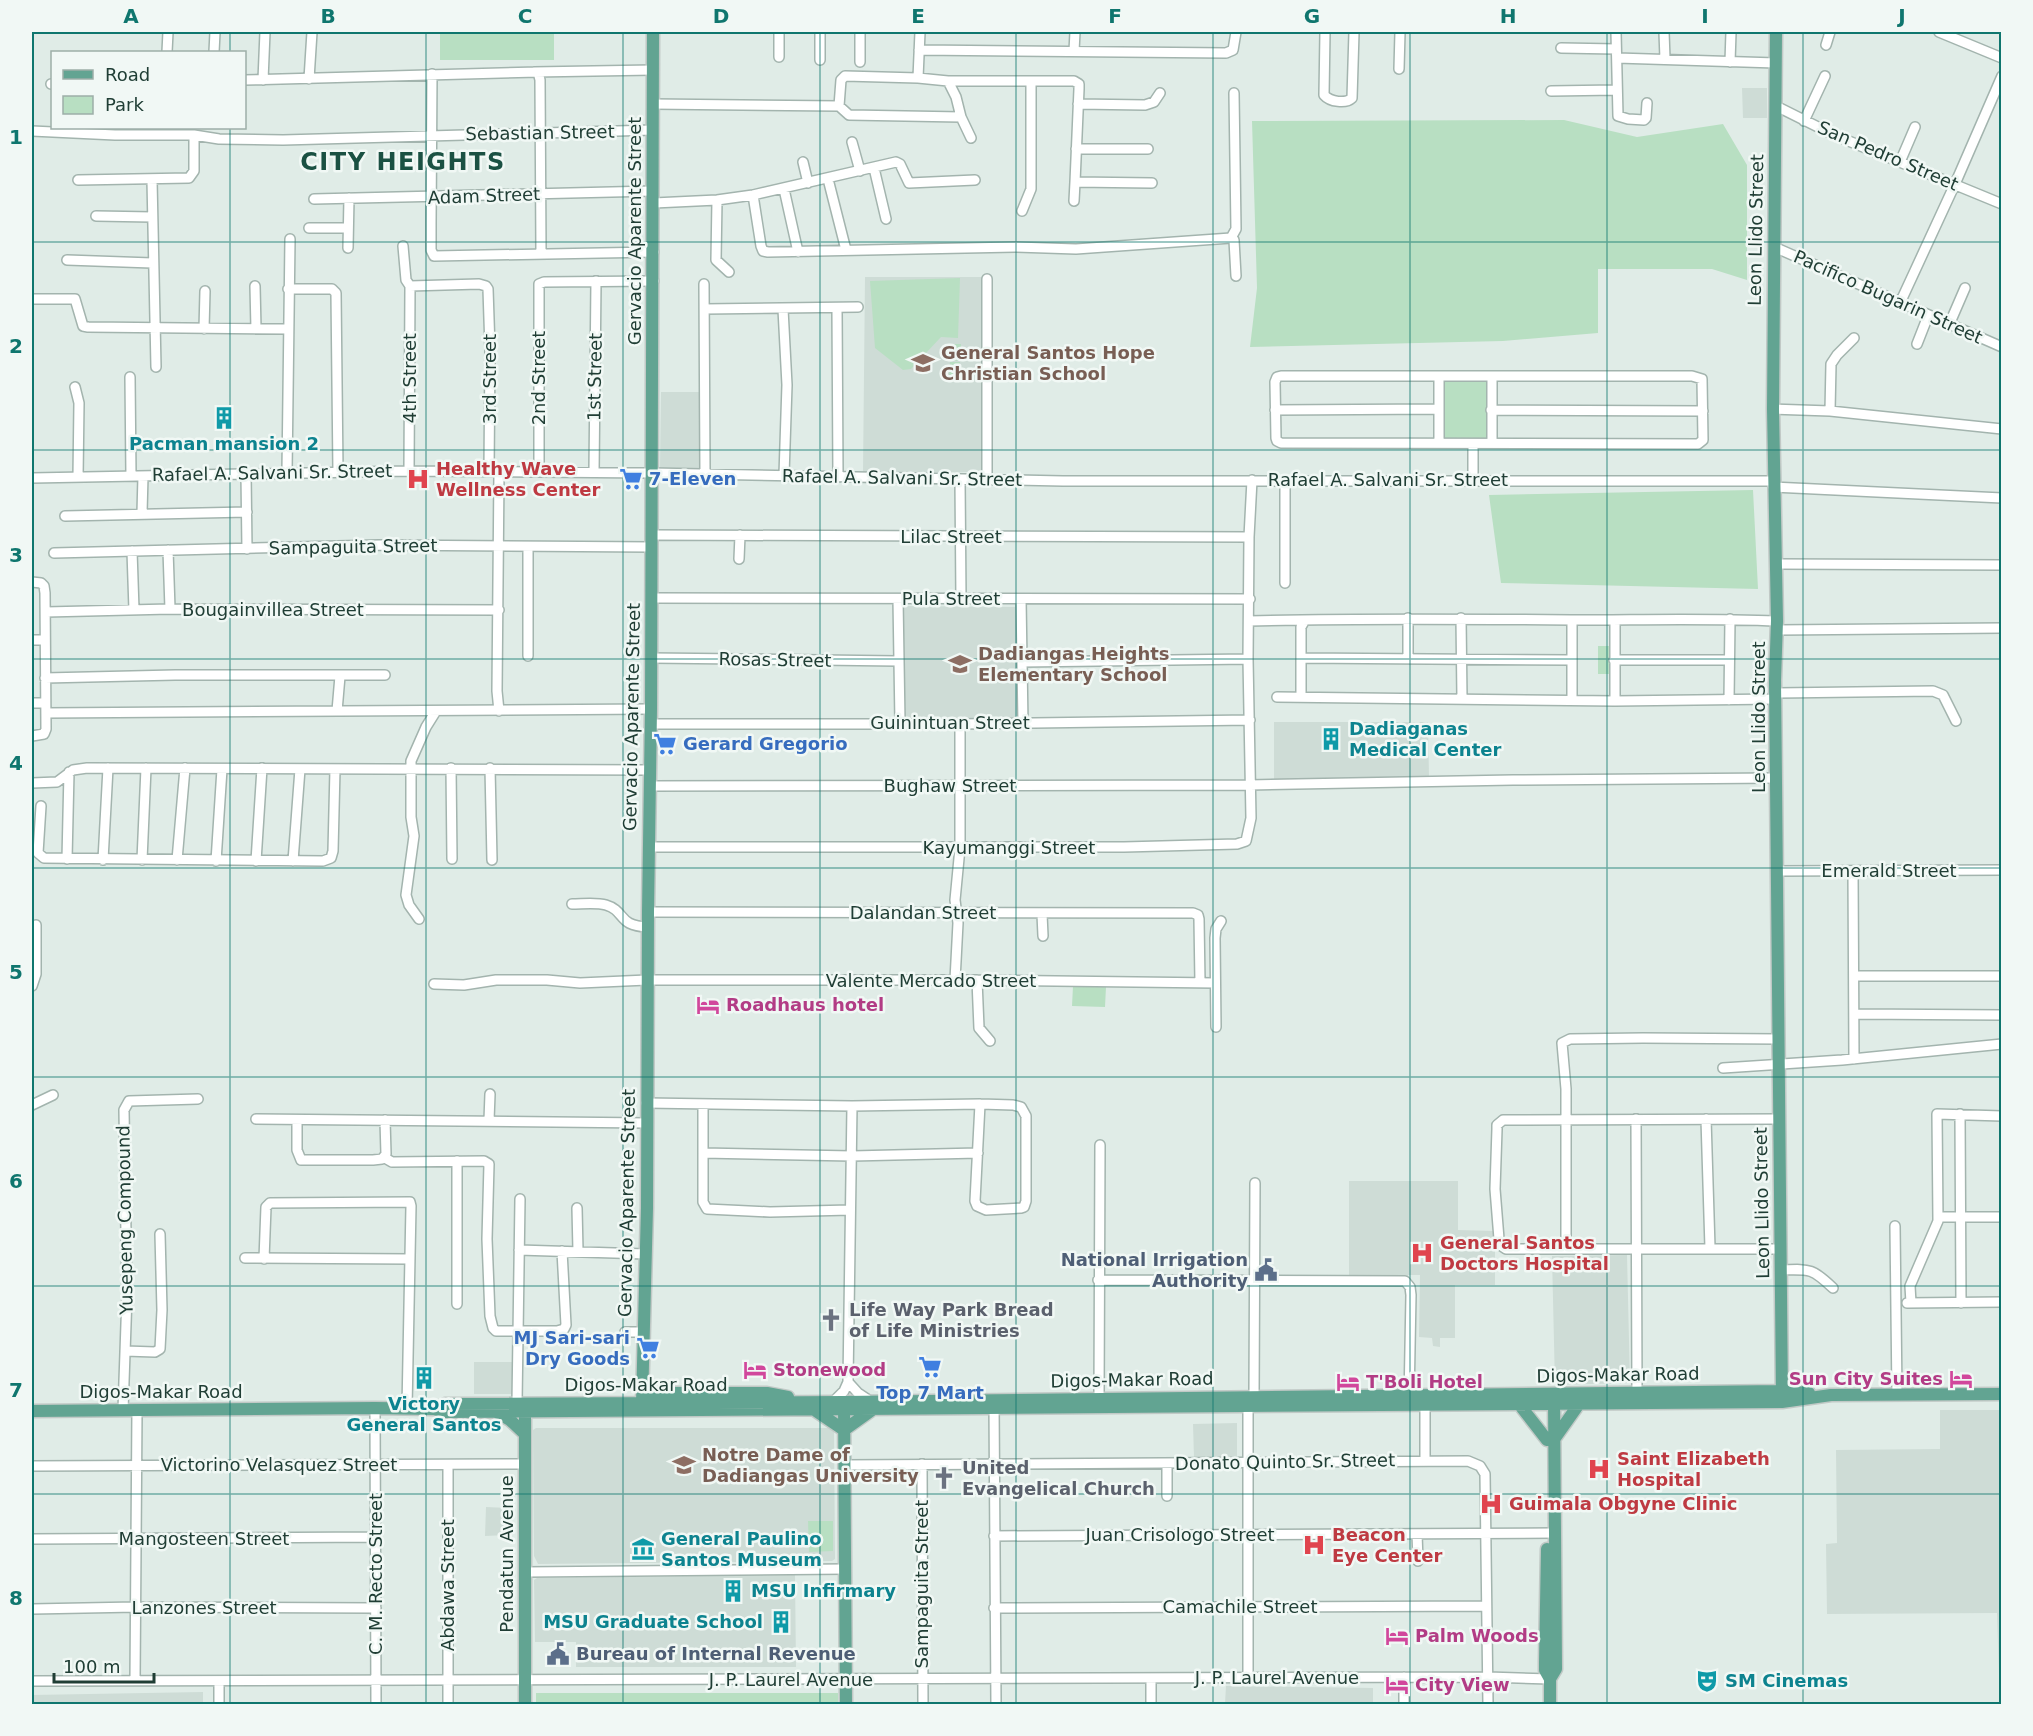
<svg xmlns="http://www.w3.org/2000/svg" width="2033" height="1736" viewBox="0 0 2033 1736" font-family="'DejaVu Sans',sans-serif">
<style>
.built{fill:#cedcd6}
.green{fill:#b8dfc2}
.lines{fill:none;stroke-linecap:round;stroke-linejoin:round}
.minor-casing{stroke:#a3b4ae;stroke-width:12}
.major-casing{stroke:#c1c9c6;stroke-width:15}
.minor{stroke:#fff;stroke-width:9}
.major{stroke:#62a492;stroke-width:12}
.grid{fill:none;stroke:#0f766e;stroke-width:1.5;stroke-opacity:0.55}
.labels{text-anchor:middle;stroke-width:5;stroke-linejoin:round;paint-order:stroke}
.street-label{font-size:18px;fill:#203e35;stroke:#f1f8f5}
.education-label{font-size:18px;font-weight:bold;fill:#785e54;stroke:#f1f8f5;text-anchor:start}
.culture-label{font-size:18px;font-weight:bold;fill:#0d838f;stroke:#f1f8f5;text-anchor:start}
.health-label{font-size:18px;font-weight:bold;fill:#be3a42;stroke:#f1f8f5;text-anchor:start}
.shop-label{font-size:18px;font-weight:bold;fill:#366cbe;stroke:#f1f8f5;text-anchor:start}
.hotel-label{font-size:18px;font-weight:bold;fill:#b23c85;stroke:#f1f8f5;text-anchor:start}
.service-label{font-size:18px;font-weight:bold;fill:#4e5e75;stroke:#f1f8f5;text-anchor:end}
.worship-label{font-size:18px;font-weight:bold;fill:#5b616d;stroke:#f1f8f5;text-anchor:start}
.district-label{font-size:24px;font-weight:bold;letter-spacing:1.5px;fill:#1b5143;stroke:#f1f8f5}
.neatline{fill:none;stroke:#0f766e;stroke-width:2}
.grid-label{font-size:20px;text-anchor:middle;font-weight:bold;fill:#0f766e}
</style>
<rect width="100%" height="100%" fill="#e0ece7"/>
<!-- built -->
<path class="built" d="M1742,88h25v30h-24z
M865,277h119l-2,195h-119z
M661,392h42l-2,76h-41z
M903,606l115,1 -1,114h-114z
M1274,722h154l1,55 -155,3z
M1349,1181h109v49l37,1v54h-40v53h-15v9l-7,-1 -1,-8 -13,-1 1,-62h-71z
M1627,1255l3,128 -75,2 -3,-129z
M474,1362h38v32h-38z
M1940,1410h61v294h-1l-3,-91 -170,1 -1,-70 11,-1 -1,-93 104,-1z
M1237,1423v35h-43l-1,-34z
M536,1428h298l1,131 -3,2 -294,3 -4,-8 -1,-126z
M486,1507l22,1 -1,27 -22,1z
M795,1575l1,92h-220v-25h-41l-1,-62 3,-2z
M1226,1686l147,2v16h-148z
M203,1692v12h-171v-9z"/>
<!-- green -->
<path class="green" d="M440,32h114v28h-114z
M1564,120l73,17 86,-13 24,41v115l-35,-11h-114v64l-95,8 -253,6 7,-59 -5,-167z
M960,278l-2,60 -17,-1 -30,32 -8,1 -28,-22 -5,-67z
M950,344h11l-1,17 -11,-1z
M950,362h10l-1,16h-10z
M1444,380l47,1v59l-47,-1z
M1753,490l5,99 -257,-6 -12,-88z
M1598,646h15l-1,28h-14z
M1073,986l33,1 -1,20 -33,-1z
M808,1521h25v30l-24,1z
M536,1693h302v11h-302z"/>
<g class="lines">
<!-- minor casing -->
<g class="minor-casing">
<path id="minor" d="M860,32v30
M1325,32l-1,63c6,7 22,9 28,3l2,-66
M1616,32l2,84 10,3 16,1 2,-2 1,-15
M1664,32l1,27
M1939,32l63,26
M1826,45l4,-13
M1561,48l55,1
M919,50l307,3 7,-3 3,-18
M1074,51l1,-19
M167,52l1,-20
M214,52l1,-20
M779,57v-25
M1617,58l159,5
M820,60v-28
M1730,62l1,-30
M1399,69l1,-37
M534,72l119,-2
M432,74l-1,148v28l3,6 220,-4
M918,78l2,-46
M309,79l3,-47
M244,80l294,-8 2,8 1,173
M263,80l2,-48
M948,81l8,16 5,20
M51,84h1
M1551,91l65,-1
M653,104l186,2 10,9 112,2 10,21
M1078,104l67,1 9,-3 6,-9
M839,106l2,-26 4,-4 73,2 30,3h126l5,3v5l-4,93 77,1
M1776,106l58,29 168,69
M1804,121l21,-45
M32,131l83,4h79l25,4 64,1 370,-10
M852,142l8,29
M1076,149h72
M803,162l5,21
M1900,162l15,-35
M874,168l12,51
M828,179l18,71
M78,180l111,-2 5,-7v-36
M152,180l4,187
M784,189l14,63
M753,195l8,51 2,5 5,1 247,-5 61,2 155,-11 3,2 2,36
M314,199l339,-8
M717,200l-1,60 13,12
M1074,201l1,-19
M654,203l63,-3 36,-5 143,-33 4,2 9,19 66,-3
M1022,211l9,-22v-107
M96,216l56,1
M309,228h39
M1231,238l5,-9 -2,-136
M403,246l3,34 4,6 -1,185
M1774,247l228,100
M348,248l1,-50
M67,260l85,3
M987,279v201
M704,284l1,190
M255,286l1,43
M410,286l69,-2 7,2 2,3 2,60 -1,122
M288,289h44l4,4 2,179
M32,299h43l8,27 5,1 200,2
M1900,303l55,-119 47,-108
M705,309l153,-2
M783,309l4,76 -3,90
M837,309l1,168
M1949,325l16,-37
M204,329l1,-38
M1917,344l11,-28
M1281,376h411l10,3 1,61 -5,4 -417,-1 -4,-2 -1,-3 -1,-56 2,-5z
M130,377l1,99
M75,387l4,16 -1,74
M1773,409l57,2 172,18
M1275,410l164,-1
M1491,410l212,1
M1830,411l1,-47 6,-9 17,-17
M1492,442v-65
M1439,443v-66
M1473,444v36
M287,472l3,-233
M499,472l-2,219 2,20
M539,472v-188l5,-2 110,-1
M594,472l2,-191
M246,474l1,75
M32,478l377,-7 243,2 411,8h710
M960,479l1,120
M1285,480v103
M1773,487l229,11
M142,513l1,-37
M65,516l182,-4
M652,535l597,2
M168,550l2,59
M132,551l2,59
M54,553l325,-8 273,2
M739,559l1,-24
M1776,564l226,1
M32,582l9,1 3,3 1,7 1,136 -2,5 -12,2
M652,598l598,1
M898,599l2,124
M1021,599l2,125
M46,612l124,-3 329,1
M1461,618l1,81
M1615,620v81
M1249,621c108,-3 215,-2 323,-1 68,0 136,-2 205,1
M1776,630l226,-2
M32,640h13
M528,656v-109
M651,658l247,3
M1301,658l270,2
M1408,659v-41
M1614,660h115
M1022,662l226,-3
M45,678l130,-3h210
M1776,693l157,-2 10,4 13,26
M1277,697l338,4 161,-2
M1301,697v-70l4,-7
M1572,700v-80
M1729,700l1,-81
M32,703h13
M337,711l3,-35
M46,713l605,-4
M651,724h309l290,-4
M451,768l1,91
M490,768l2,92
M32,783l25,-1 16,-12 14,-2 563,2
M650,786l600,-1 263,-5 263,-2
M41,806l-3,47 6,5 279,3 8,-3 2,-7 2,-82
M649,847h475l113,-3 9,-3 5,-23 -3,-159 1,-122 3,-57
M67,859l2,-87
M103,860l5,-92
M142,860l4,-92
M177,860l8,-92
M216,861l6,-92
M256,861l6,-93
M293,861l7,-92
M1777,871l225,-1
M1853,871l1,188
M572,904c10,0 24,-2 34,1 20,6 11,21 42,22
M648,912l545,1 5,2 1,4 1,64
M1042,914l1,22
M419,919l-10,-14 -3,-10 8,-59 -3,-19v-56l15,-34 10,-16
M1855,976h147
M955,980l3,-57 -3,-23 5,-52v-124
M977,980l2,48 11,13
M434,984l30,1 32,-5h51l33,3 67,-3h330l238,3
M32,986l4,-12v-49
M1855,1014l147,1
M1216,1027l-1,-89 1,-9 5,-8
M1723,1068l119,-8 160,-16
M646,1103l206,3 128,-2 33,1 8,2 5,9v85l-2,6 -3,1 -35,2 -9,-4 -2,-5 5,-97
M703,1104v98l4,7 63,3 80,-2
M32,1105l21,-10
M1960,1114l1,189
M256,1119l391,4
M1636,1119l1,273
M1706,1119l4,129
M1779,1119l-276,1 -6,5v4l-2,60 4,50 1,6 6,4h275
M297,1120v30l4,10h72l9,-1 4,-5 -1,-34
M489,1120l1,-26
M703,1153l149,3 126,-3
M385,1158l7,4 92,-1 5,3 -2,75 3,77 3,12 3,3h61l7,-2 2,-4 -4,-74
M457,1161v143
M577,1208l1,43
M1939,1217h63
M1895,1226l2,169
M1566,1249v-160l-4,-46 8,-4 73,-1 136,1
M519,1250l127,4
M245,1258l165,1
M264,1259l2,-52 4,-4 140,-1 1,4 -4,202
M1781,1270c29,-1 31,-2 52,18
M1098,1280l307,1 5,6 1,8 -2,105
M1907,1303l95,-1
M1911,1303l-1,-17 28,-65 -1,-107 65,2
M625,1332h18
M125,1351l30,1 5,-3 2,-39 -2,-76
M848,1382l10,11 12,8
M1099,1399l1,-254
M1425,1399v61
M833,1402l11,-11 4,-9 4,-276
M994,1402l2,302
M517,1403l3,-204
M375,1408l1,296
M123,1410l4,-115 -3,-185 5,-9 69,-2
M922,1464l1,240
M448,1465v239
M844,1465l624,-4 12,5 5,8 3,230
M32,1466l494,-2
M1167,1496v-33
M1417,1534l1,27
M994,1536l561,-3
M32,1539l344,-2
M526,1572l320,-3
M994,1608l492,-2
M32,1609l104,-2 240,1
M1404,1677v27
M1151,1678v26
M1248,1678v-271l6,-10 1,-214
M32,1681l1456,-4 62,2
M135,1681l2,-271
M219,1682v22"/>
</g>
<!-- major casing -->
<g class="major-casing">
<path id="major" d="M1776,32l-3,377 4,212 -2,59 7,718
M642,1386l5,4 7,3h113l21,4
M642,1403l5,-195 1,-296 3,-203 2,-677
M844,1403l2,301
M1519,1404l28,36
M434,1409l11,-5 399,-2 938,-11 27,2
M32,1411l343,-3 59,1 11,3 1337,-10 49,-7 171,-1
M816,1411l28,19
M498,1413l12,7 15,14
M844,1430l28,-20
M1555,1438l24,-34
M1547,1549l-2,113v8l5,9
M525,1704v-299
M1550,1704v-25l6,-10 -2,-271"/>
</g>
<!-- minor -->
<use href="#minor" class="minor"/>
<!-- major -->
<use href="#major" class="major"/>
</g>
<!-- grid -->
<path class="grid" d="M230,32v20M426,32v1672M623,32v1672M820,32v1672M1016,32v1672M1213,32v1672M1410,32v1672M1607,32v1672M1803,32v1672M230,128v1576M32,242h1970M32,450h1970M32,659h1970M32,868h1970M32,1077h1970M32,1286h1970M32,1494h1970"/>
<!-- icons -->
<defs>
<g id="school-bare" transform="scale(1.8)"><path d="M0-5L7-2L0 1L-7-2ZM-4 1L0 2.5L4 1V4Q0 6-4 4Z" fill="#8d6e63" stroke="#f1f8f5" stroke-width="2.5" paint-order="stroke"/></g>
<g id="building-bare" transform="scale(1.8)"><path d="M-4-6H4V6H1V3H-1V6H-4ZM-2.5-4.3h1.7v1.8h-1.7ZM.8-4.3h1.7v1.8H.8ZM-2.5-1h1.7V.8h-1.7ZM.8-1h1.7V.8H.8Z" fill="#0f9aa8" stroke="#f1f8f5" stroke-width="2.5" paint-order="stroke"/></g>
<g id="hospital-bare" transform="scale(1.8)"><path d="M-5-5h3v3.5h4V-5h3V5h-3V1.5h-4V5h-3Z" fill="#e0444e" stroke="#f1f8f5" stroke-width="2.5" paint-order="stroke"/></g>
<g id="supermarket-bare" transform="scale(1.8)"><path d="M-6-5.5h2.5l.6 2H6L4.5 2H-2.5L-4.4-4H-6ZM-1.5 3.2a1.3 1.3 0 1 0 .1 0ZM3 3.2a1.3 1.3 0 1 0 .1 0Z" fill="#3f7fe0" stroke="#f1f8f5" stroke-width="2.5" paint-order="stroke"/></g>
<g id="hotel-bare" transform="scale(1.8)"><path d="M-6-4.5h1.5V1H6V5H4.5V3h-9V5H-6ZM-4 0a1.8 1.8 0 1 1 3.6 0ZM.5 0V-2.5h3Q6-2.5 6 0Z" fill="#d1479c" stroke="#f1f8f5" stroke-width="2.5" paint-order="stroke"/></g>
<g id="civic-bare" transform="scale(1.8)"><path d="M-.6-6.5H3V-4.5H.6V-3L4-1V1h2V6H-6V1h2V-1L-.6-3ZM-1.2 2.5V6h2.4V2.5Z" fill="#5c6f8a" stroke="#f1f8f5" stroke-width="2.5" paint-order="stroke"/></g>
<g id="church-bare" transform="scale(1.8)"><path d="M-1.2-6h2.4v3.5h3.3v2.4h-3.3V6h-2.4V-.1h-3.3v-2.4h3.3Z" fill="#6b7280" stroke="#f1f8f5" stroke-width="2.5" paint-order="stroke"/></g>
<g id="university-bare" transform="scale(1.8)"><path d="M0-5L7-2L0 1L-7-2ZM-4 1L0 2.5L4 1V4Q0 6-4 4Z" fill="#8d6e63" stroke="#f1f8f5" stroke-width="2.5" paint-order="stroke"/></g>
<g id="museum-bare" transform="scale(1.8)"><path d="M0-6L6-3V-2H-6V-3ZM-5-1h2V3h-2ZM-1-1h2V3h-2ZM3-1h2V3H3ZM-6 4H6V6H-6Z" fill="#0f9aa8" stroke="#f1f8f5" stroke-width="2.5" paint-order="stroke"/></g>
<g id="theatre-bare" transform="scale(1.8)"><path d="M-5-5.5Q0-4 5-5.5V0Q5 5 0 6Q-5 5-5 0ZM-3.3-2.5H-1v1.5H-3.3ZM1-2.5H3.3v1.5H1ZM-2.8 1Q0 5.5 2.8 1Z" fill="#0f9aa8" stroke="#f1f8f5" stroke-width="2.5" paint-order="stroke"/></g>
</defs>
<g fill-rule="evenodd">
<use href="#school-bare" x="923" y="363"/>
<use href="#building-bare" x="224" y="418"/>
<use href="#hospital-bare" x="418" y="479"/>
<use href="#supermarket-bare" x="631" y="479"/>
<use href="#school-bare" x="960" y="664"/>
<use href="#building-bare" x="1331" y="739"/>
<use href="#supermarket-bare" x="665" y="744"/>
<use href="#hotel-bare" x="708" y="1005"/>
<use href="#hospital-bare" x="1422" y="1253"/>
<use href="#civic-bare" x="1266" y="1270"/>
<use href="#church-bare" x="831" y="1320"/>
<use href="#supermarket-bare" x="648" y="1348"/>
<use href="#supermarket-bare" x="930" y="1367"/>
<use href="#hotel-bare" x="755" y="1370"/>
<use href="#building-bare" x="424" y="1378"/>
<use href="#hotel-bare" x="1961" y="1379"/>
<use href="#hotel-bare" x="1348" y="1382"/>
<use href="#university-bare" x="684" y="1465"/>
<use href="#hospital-bare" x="1599" y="1469"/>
<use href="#church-bare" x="944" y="1478"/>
<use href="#hospital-bare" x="1491" y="1504"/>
<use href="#hospital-bare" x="1314" y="1545"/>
<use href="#museum-bare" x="643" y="1549"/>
<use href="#building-bare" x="733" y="1591"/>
<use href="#building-bare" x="781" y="1622"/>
<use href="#hotel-bare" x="1397" y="1636"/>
<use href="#civic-bare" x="558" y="1654"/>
<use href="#theatre-bare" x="1707" y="1681"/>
<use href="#hotel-bare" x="1397" y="1685"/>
</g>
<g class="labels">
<!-- street labels -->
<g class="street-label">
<text transform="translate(540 133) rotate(-1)" y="6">Sebastian Street</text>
<text transform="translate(1888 156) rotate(23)" y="6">San Pedro Street</text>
<text transform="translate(484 196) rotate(-2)" y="6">Adam Street</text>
<text transform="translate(1756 230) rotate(-89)" y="6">Leon Llido Street</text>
<text transform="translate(635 231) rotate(-90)" y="6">Gervacio Aparente Street</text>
<text transform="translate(1888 297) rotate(24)" y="6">Pacifico Bugarin Street</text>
<text transform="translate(595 377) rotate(-89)" y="6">1st Street</text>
<text transform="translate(410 378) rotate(-90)" y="6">4th Street</text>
<text transform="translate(539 378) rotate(-90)" y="6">2nd Street</text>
<text transform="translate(490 379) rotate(-90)" y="6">3rd Street</text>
<text transform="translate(272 473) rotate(-1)" y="6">Rafael A. Salvani Sr. Street</text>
<text transform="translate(902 478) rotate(1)" y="6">Rafael A. Salvani Sr. Street</text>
<text x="1388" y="486">Rafael A. Salvani Sr. Street</text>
<text x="951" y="543">Lilac Street</text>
<text transform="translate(353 547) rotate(-1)" y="6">Sampaguita Street</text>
<text x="951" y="605">Pula Street</text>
<text x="273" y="616">Bougainvillea Street</text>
<text transform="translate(775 660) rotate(1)" y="6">Rosas Street</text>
<text transform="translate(632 717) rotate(-89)" y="6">Gervacio Aparente Street</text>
<text transform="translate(1759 717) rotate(-90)" y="6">Leon Llido Street</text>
<text x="950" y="729">Guinintuan Street</text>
<text x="950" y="792">Bughaw Street</text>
<text x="1009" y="854">Kayumanggi Street</text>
<text x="1889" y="877">Emerald Street</text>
<text x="923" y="919">Dalandan Street</text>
<text x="931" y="987">Valente Mercado Street</text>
<text transform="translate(627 1203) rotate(-89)" y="6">Gervacio Aparente Street</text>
<text transform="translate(1762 1203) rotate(-91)" y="6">Leon Llido Street</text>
<text transform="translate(125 1220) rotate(-91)" y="6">Yusepeng Compound</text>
<text transform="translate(1618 1375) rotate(-1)" y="6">Digos-Makar Road</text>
<text transform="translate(1132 1380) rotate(-1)" y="6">Digos-Makar Road</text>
<text x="646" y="1391">Digos-Makar Road</text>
<text x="161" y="1398">Digos-Makar Road</text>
<text transform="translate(1285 1462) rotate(-1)" y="6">Donato Quinto Sr. Street</text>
<text x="279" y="1471">Victorino Velasquez Street</text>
<text x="1180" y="1541">Juan Crisologo Street</text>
<text x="204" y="1545">Mangosteen Street</text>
<text transform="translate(507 1554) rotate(-90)" y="6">Pendatun Avenue</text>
<text transform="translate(376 1574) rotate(-90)" y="6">C. M. Recto Street</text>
<text transform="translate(922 1584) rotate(-90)" y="6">Sampaguita Street</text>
<text transform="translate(448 1585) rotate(-90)" y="6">Abdawa Street</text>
<text x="1240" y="1613">Camachile Street</text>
<text x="204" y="1614">Lanzones Street</text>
<text x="1277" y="1684">J. P. Laurel Avenue</text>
<text x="791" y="1686">J. P. Laurel Avenue</text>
</g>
<!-- education labels -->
<g class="education-label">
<text x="941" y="359">General Santos Hope<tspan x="941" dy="21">Christian School</tspan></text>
<text x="978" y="660">Dadiangas Heights<tspan x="978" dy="21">Elementary School</tspan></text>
<text x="702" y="1461">Notre Dame of<tspan x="702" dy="21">Dadiangas University</tspan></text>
</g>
<!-- culture labels -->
<g class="culture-label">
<text x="224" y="450" text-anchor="middle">Pacman mansion 2</text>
<text x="1349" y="735">Dadiaganas<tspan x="1349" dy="21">Medical Center</tspan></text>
<text x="424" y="1410" text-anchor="middle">Victory<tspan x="424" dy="21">General Santos</tspan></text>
<text x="661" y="1545">General Paulino<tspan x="661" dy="21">Santos Museum</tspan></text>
<text x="751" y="1597">MSU Infirmary</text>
<text x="763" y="1628" text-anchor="end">MSU Graduate School</text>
<text x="1725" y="1687">SM Cinemas</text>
</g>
<!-- health labels -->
<g class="health-label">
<text x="436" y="475">Healthy Wave<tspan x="436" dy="21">Wellness Center</tspan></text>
<text x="1440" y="1249">General Santos<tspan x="1440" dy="21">Doctors Hospital</tspan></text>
<text x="1617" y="1465">Saint Elizabeth<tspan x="1617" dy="21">Hospital</tspan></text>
<text x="1509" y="1510">Guimala Obgyne Clinic</text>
<text x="1332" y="1541">Beacon<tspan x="1332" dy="21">Eye Center</tspan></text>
</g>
<!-- shop labels -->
<g class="shop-label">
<text x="649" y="485">7-Eleven</text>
<text x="683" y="750">Gerard Gregorio</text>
<text x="630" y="1344" text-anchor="end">MJ Sari-sari<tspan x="630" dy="21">Dry Goods</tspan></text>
<text x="930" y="1399" text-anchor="middle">Top 7 Mart</text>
</g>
<!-- hotel labels -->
<g class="hotel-label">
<text x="726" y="1011">Roadhaus hotel</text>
<text x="773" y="1376">Stonewood</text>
<text x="1943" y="1385" text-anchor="end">Sun City Suites</text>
<text x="1366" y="1388">T'Boli Hotel</text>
<text x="1415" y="1642">Palm Woods</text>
<text x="1415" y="1691">City View</text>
</g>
<!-- service labels -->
<g class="service-label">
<text x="1248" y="1266">National Irrigation<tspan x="1248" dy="21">Authority</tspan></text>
<text x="576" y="1660" text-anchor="start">Bureau of Internal Revenue</text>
</g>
<!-- worship labels -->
<g class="worship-label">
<text x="849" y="1316">Life Way Park Bread<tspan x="849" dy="21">of Life Ministries</tspan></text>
<text x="962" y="1474">United<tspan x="962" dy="21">Evangelical Church</tspan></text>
</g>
<!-- district labels -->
<g class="district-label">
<text x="403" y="170">CITY HEIGHTS</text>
</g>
</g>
<!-- border -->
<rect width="2033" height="1736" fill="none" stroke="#f1f8f5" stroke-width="66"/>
<!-- legend -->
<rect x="51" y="51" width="195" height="78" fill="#f1f8f5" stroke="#9daea8" stroke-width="1.5"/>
<rect x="63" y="70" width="30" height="9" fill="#62a492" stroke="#9daea8" stroke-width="1.5"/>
<text x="105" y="81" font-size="18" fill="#203e35">Road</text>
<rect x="63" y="96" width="30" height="18" fill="#b8dfc2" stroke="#9daea8" stroke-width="1.5"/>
<text x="105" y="111" font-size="18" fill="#203e35">Park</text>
<!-- scale -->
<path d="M54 1673v9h100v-9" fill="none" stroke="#203e35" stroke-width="3"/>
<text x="63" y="1673" font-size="18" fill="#203e35" stroke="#f1f8f5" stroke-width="4.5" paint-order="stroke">100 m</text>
<rect x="33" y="33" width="1967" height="1670" class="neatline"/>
<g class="grid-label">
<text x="131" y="23">A</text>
<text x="328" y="23">B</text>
<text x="525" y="23">C</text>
<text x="721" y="23">D</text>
<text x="918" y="23">E</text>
<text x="1115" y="23">F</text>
<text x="1312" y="23">G</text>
<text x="1508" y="23">H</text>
<text x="1705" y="23">I</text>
<text x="1902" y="23">J</text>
<text x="16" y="144">1</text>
<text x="16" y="353">2</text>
<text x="16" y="562">3</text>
<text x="16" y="770">4</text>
<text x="16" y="979">5</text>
<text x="16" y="1188">6</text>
<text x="16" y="1397">7</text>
<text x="16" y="1605">8</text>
</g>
</svg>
